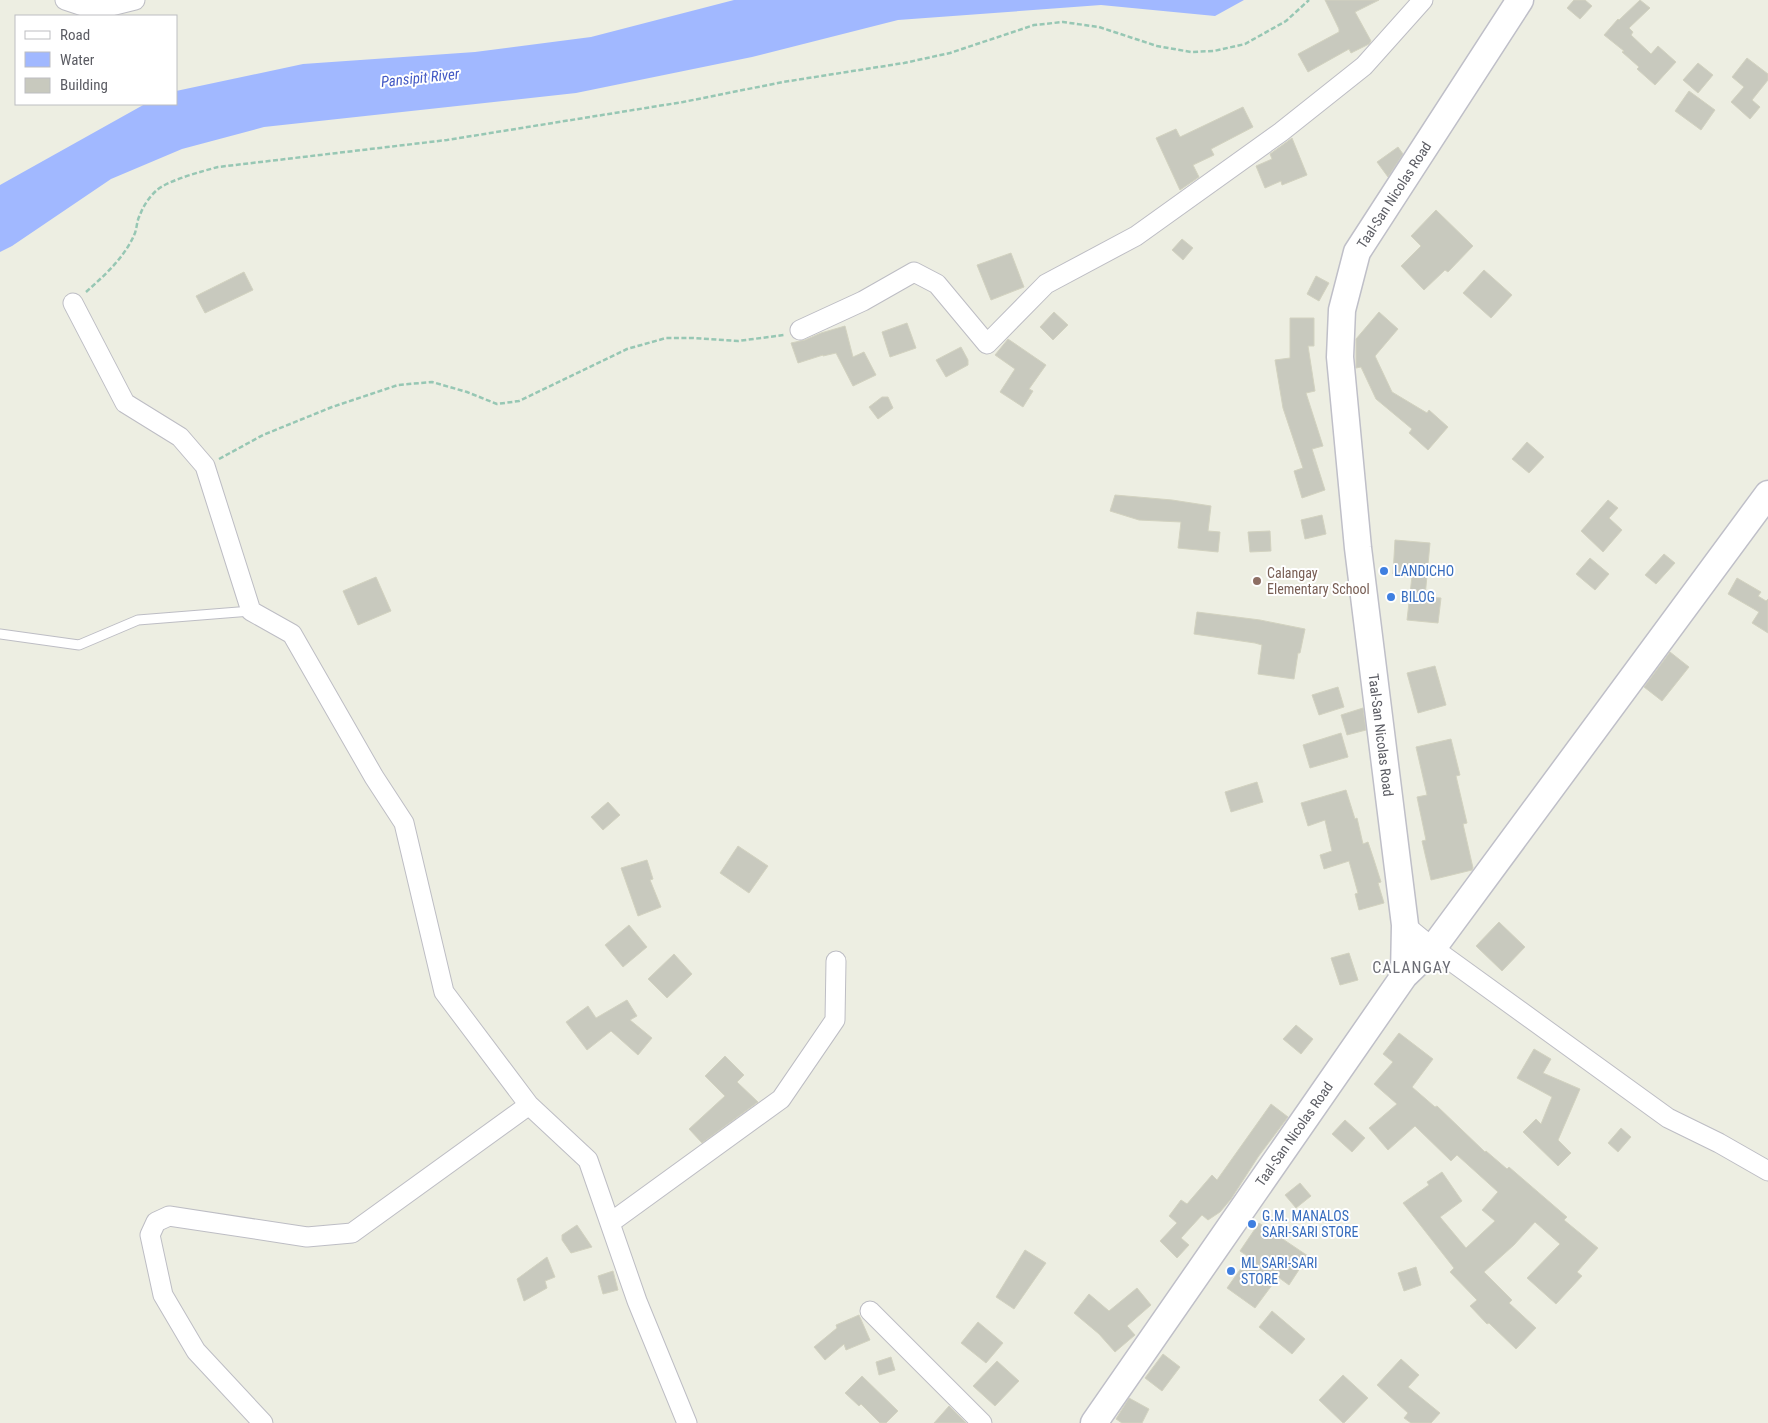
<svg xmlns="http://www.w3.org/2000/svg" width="1768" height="1423" viewBox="0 0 1768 1423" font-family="'Roboto Condensed',sans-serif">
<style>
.water{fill:#a1b8ff}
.building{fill:#c8c9be;stroke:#d2d2c0}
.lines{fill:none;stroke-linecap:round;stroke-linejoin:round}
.lane-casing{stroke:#bdbdc4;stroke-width:11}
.street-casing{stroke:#bdbdc4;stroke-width:21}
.secondary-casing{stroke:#bfbfc8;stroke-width:29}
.path{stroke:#97c7b4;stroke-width:2.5;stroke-dasharray:5 2.5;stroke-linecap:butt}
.lane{stroke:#fff;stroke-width:9}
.street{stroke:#fff;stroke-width:19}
.secondary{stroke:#fff;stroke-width:26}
.shop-dot{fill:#3f7fe0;stroke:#fff;stroke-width:2}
.education-dot{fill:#8d6e63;stroke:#fff;stroke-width:2}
.labels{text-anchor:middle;stroke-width:4;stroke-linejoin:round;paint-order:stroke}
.street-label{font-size:14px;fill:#5b5c63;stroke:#fff}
.shop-label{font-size:14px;fill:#366cbe;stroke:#fff;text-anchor:start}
.education-label{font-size:14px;fill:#785e54;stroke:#fff;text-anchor:start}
.water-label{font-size:15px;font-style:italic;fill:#4258c4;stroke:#fff}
.quarter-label{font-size:16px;letter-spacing:1px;fill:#6c6d75;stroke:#fff}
</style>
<rect width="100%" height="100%" fill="#edeee2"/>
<!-- water -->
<path class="water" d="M734,0h510l-29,16 -114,-11 -203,15 -146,37 -176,36 -312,34 -82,22 -71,30 -99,67 -12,6v-67l145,-81h31v-13l127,-27 172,-12 116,-15z"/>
<!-- building -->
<path class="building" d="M1325,0h54l-24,12 16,29 -2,3 -18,9 -2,-4 -41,23 -10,-18 41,-22v-3z
M1574,0h11l7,6 -12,13 -13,-11z
M1640,0l10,8 -21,20 4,4 -2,3 20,19 7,-8 18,16 -21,23 -18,-16 2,-2 -17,-15 2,-1 -20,-16 14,-16 1,1z
M1747,58l21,16v6l-16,20 8,7 -10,12 -19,-17 13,-15 -12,-10z
M1698,63l15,12 -15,18 -15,-13z
M1689,91l26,19 -14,20 -26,-19z
M1243,107l10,20 -42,22 3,6 -21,10 6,12 -19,13 -24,-52 20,-9 4,8z
M1292,138l15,37 -25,10 -1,-4 -16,7 -9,-22 16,-7 -2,-5z
M1398,147l5,7 -15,23 -11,-15z
M1436,210l37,36 -25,26 -3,-2 -21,20 -23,-24 20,-20 -10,-10z
M1182,239l11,9 -10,12 -11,-10z
M1011,253l13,34 -33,13 -14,-35z
M1484,270l28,25 -21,23 -28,-25z
M244,272l9,18 -48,23 -9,-17z
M1316,276l13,7 -10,18 -12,-7z
M1054,312l14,13 -15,15 -13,-13z
M1379,312l19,17 -23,27 17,36 35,21 2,-3 19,17 -20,23 -19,-17 3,-4 -36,-30 -15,-32 -5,1v-29z
M1290,318h24v28h-6l7,45 -9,2 17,53 -11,3 13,41 -23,8 -8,-27 9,-3 -20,-60 -8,-48 15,-2z
M907,323l9,25 -26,9 -8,-25z
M845,326l8,31 11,-5 12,23 -23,11 -17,-33 -13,3v-1l-25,8 -7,-20 14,-3 16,-7z
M1008,339l38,26 -17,24 4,2 -10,16 -23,-15 15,-23 -20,-14z
M961,347l7,13v5l-22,12 -10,-17z
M882,397h6l5,11 -15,11 -9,-12z
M1527,442l17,15 -15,16 -17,-14z
M1115,495l57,5 39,6 -3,25 12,1 -2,20 -40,-4 3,-26 -42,-2 -29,-9z
M1608,500l10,8 -9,10 13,12 -19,22 -22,-21z
M1322,515l4,19 -21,5 -4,-19z
M1270,531l1,20 -21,1 -2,-20z
M1395,540l35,3 -5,54 16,1 -3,25 -31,-3 5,-44 -19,-2z
M1664,554l11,9 -19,21 -11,-9z
M1590,558l19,16 -14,16 -19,-16z
M376,577l15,34 -33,14 -15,-34z
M1737,578l24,14 -3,4 8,5 2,-2v34l-16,-10 7,-11 -31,-18z
M1197,612l63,8 45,9 -5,24h-2l-4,26 -36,-5 4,-29 -7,-2 -61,-9z
M1670,652l19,15 -27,34 -18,-14z
M1435,666l11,39 -28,8 -11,-40z
M1338,687l6,20 -25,8 -7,-20z
M1363,708l3,22 -19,5 -6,-20z
M1341,733l7,24 -38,11 -7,-23z
M1451,739l9,36 -4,1 11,47 -4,1 10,44 -1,2 -41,10 -9,-39 4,-1 -9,-43 10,-2 -11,-48z
M1257,782l6,20 -32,10 -6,-20z
M1346,790l9,29 2,-1 6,26 5,-2 6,18 7,22 -3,1 6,20 -25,7 -4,-16 3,-1 -9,-32 -25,8 -4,-14 12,-4 -7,-31 -17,6 -7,-23z
M608,802l12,13 -17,15 -12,-13z
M738,846l30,20 -19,27 -29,-20z
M647,860l6,19 -3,1 11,27 -23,9 -17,-48z
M1499,922l26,25 -23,24 -26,-25z
M629,925l18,22 -24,20 -18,-22z
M1349,953l9,27 -18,5 -9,-27z
M674,954l18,20 -25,24 -19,-19z
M627,1000l10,16 -7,4 22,18 -14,17 -27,-24 -24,19 -21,-28 22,-16 8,12z
M1296,1025l17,14 -12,15 -18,-15z
M1399,1033l34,26 -21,28 23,20 2,-1 48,46 1,-1 21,18 2,-2 58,50 -3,3 34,28 -21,24 5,4 -26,28 -29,-26 33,-34 -25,-22 -21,23 -30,27 28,28 -3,3 27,25 -20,21 -27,-26 -2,1 -17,-18 7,-6 -27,-28 4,-4 -51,-65 26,-18 -2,-3 15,-10 20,29 -22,16 26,31 29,-27 -13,-11 16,-18 -41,-37 -6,6 -36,-35 -27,24 -19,-22 28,-24 -23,-20 19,-22 -10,-8z
M1534,1049l17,10 -8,14 37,16 -22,51 13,13 -13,13 -35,-34 13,-13 5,5 11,-27 -35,-19z
M725,1056l19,19 -7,7 21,20 -56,41 -13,-14 36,-33 -20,-20z
M1271,1104l17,13 -30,40 -27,42 -11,13 -12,8 -6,-5 -21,23 8,7 -12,13 -17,-17 17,-18 -8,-7 12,-16 6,4 25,-29 5,5z
M1345,1120l20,18 -13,14 -20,-18z
M1621,1128l10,9 -13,15 -10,-9z
M1300,1183l11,13 -15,12 -11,-13z
M1259,1223l49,33 -19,29 -11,-8 -23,31 -28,-20 22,-31 -9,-6z
M577,1225l15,22 -21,6 -9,-13v-5z
M1025,1250l21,13 -32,46 -18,-12z
M547,1257l8,20 -10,4 2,7 -23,13 -7,-22z
M1416,1267l5,18 -17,6 -6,-18z
M613,1271l5,19 -15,4 -5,-18z
M1137,1288l14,17 -24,21 8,9 -20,17 -16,-18 -25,-21 15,-19 20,17z
M1272,1311l33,28 -13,15 -33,-27z
M859,1315l11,25 -24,10 -2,-6 -19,16 -11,-13 23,-19 -1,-3z
M978,1322l25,21 -17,20 -25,-20z
M1163,1354l17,13 -18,24 -17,-13z
M891,1357l4,13 -16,5 -3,-13z
M1401,1359l18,16 -11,12 32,26 -9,10h-20l-7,-5 4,-5 -31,-28z
M997,1361l22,20 -24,25 -22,-20z
M1343,1375l25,23 -24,25h-1l-24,-23z
M862,1376l36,35 -12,12h-6l-19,-19 -2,2 -14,-13z
M1129,1398l20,11 -7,14h-20l-6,-4z
M949,1406l17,17h-32z"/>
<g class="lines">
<!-- lane casing -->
<g class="lane-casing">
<path id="lane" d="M0,634l79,11 59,-25 113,-9"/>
</g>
<!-- street casing -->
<g class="street-casing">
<path id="street" d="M65,0l30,10 40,-10
M73,303l52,100 55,34 25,29 46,145 41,23 82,143 30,46 40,169 85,113 59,55 49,141 50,122
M800,330l63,-29 51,-29 23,12 50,60 59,-60 90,-48 145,-104 83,-66 59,-66
M1405,925l28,23 235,170 51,25 49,28
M610,1223l171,-124 54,-79 1,-59
M870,1311l112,112
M263,1423l-67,-72 -33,-56 -13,-60 6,-13 13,-6 138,21 45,-4 177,-128"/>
</g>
<!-- secondary casing -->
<g class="secondary-casing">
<path id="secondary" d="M1404,976l29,-28 335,-454
M1094,1423l310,-447 1,-51 -47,-377 -18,-191 2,-47 15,-58 163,-252"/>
</g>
<!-- path -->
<path class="path" d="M86,292c19,-17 39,-35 49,-59 2,-6 2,-13 5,-18 3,-9 10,-19 17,-25 12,-10 46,-19 61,-23l229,-27 236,-38 100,-20 121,-19 46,-10 84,-28 29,-3 36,5 58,19 34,6 23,-1 31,-7 41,-23 23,-21
M219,459l44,-24 69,-28 66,-22 34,-3 35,10 30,12 22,-3 108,-52 39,-11h27l45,3 46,-6"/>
<!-- lane -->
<use href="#lane" class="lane"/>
<!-- street -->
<use href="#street" class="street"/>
<!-- secondary -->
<use href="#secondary" class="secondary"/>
</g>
<!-- markers -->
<g class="shop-dot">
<circle cx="1384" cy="571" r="5"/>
<circle cx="1391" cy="597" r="5"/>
<circle cx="1252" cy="1224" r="5"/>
<circle cx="1231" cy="1271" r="5"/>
</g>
<circle class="education-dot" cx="1257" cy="581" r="5"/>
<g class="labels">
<!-- street labels -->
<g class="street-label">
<text transform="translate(1394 195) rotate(-57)" y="5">Taal-San Nicolas Road</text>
<text transform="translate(1381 735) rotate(83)" y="5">Taal-San Nicolas Road</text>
<text transform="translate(1294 1134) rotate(-55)" y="5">Taal-San Nicolas Road</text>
</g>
<!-- shop labels -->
<g class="shop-label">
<text x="1394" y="576">LANDICHO</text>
<text x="1401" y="602">BILOG</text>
<text x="1262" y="1221">G.M. MANALOS<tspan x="1262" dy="16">SARI-SARI STORE</tspan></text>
<text x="1241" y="1268">ML SARI-SARI<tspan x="1241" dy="16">STORE</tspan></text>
</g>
<!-- education labels -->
<g class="education-label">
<text x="1267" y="578">Calangay<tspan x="1267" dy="16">Elementary School</tspan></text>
</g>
<!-- water labels -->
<g class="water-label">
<text transform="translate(420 78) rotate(-6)" y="5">Pansipit River</text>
</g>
<!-- quarter labels -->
<g class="quarter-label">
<text x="1412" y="973">CALANGAY</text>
</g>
</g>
<!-- legend -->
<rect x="15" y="15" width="162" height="90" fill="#ffffff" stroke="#bdbec1"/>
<rect x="25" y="31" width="25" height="8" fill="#ffffff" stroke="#bdbec1"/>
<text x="60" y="40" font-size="15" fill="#5b5c63">Road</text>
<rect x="25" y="52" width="25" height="15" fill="#a1b8ff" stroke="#bdbec1"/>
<text x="60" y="65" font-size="15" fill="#5b5c63">Water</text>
<rect x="25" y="78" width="25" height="15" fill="#c8c9be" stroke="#bdbec1"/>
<text x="60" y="90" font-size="15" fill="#5b5c63">Building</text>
</svg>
